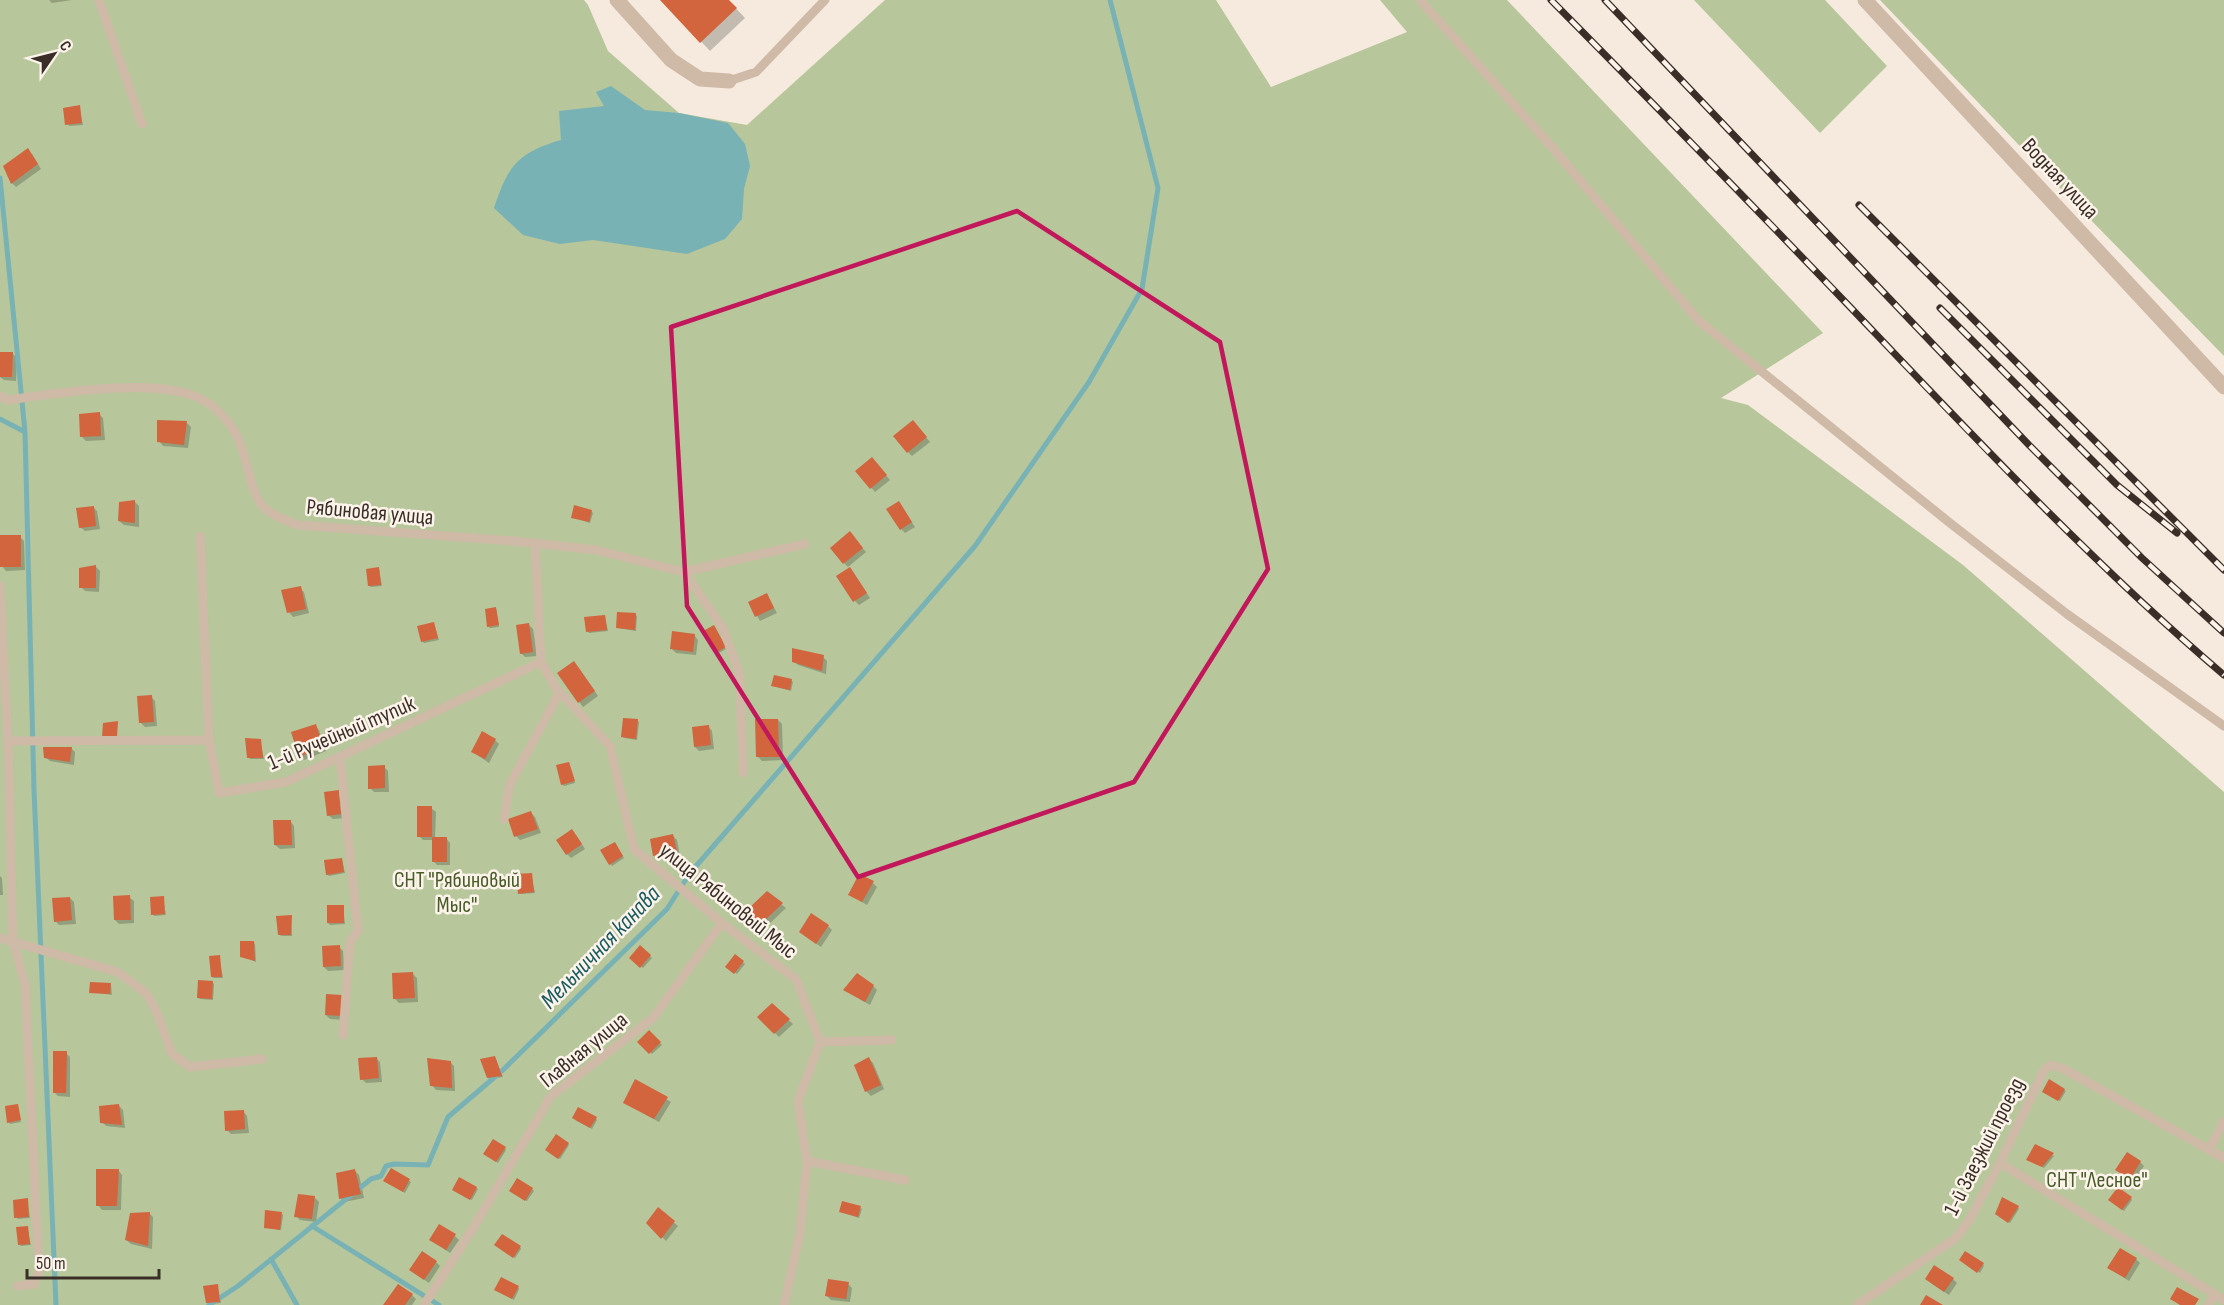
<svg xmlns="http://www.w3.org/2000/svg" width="2224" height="1305" viewBox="0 0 2224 1305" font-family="'Sofia Sans Condensed',sans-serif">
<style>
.green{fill:#b7c69b}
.water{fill:#79b2b5}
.shadow{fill:#0003}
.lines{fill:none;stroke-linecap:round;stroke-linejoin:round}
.stream{stroke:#79b2b5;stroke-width:5}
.building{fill:#d2643e}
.lane{stroke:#cfbaa7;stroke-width:9}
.street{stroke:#cfbaa7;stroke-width:15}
.rail-casing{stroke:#3b2e28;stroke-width:7}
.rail{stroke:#fcf4ea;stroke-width:4.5;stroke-dasharray:14;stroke-linecap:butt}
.marked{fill:none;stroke:#c2185b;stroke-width:4.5;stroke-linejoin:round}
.labels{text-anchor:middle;stroke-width:5;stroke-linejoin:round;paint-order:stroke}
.street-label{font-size:22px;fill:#3b2e28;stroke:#fcf4ea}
.park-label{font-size:22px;fill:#485c29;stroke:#fcf4ea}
.water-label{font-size:24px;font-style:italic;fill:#195b61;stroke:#fcf4ea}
</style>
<rect width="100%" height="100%" fill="#f5eadd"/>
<!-- green -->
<path class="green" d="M0,0h584l4,5 20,46 71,62 68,12 138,-125h331l55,87 136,-55 -27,-32h127l316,333 -102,65 27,7 215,160 261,227v513h-2224z
M1694,0h131l62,66 -67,67z
M1880,0h344v356l-139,-142z"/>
<!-- water -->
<path class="water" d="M611,86l34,24 34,3 49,10 17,21 5,22 -6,23 -2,30 -17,20 -38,15 -94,-14 -33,4 -37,-9 -29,-27c14,-42 23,-55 67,-68l-2,-29 45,-5 -8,-14z"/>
<!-- shadow -->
<path class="shadow" d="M49,0h23l-20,3z
M662,0h66l17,18 -35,33z
M79,107l4,18 -14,1 -4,-17z
M32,154l9,15 -25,18 -4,-4 -7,-16z
M13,354l4,4 -1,23 -12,-1 -4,-3z
M99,414l4,4 2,22 -19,1 -4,-4z
M187,423l4,4 -3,21 -25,-2 -4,-5z
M917,426l13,16 -18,14 -4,-4z
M876,463l14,17 -15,12 -18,-21z
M135,502l4,4v21l-15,-2 -5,-4z
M899,503l16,24 -10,6 -4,-4z
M93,507l4,4 3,18 -15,2 -5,-4z
M591,511l2,2 -3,10 -17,-6z
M20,537l4,4 1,29 -19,1 -4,-5z
M854,538l12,14 -18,15 -4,-4z
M96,567l4,4 -1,21 -14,-1 -4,-4z
M379,569l3,17 -11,1 -2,-1z
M853,573l17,25 -11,7 -4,-4z
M300,588l4,4 5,21 -16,4 -4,-5z
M767,595l10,18 -17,8 -10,-18z
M496,609l3,18 -9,1 -2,-2z
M635,615l2,1 -1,15 -18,-3z
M605,616l3,15 -19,2 -2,-2z
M434,624l5,16 -15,3 -2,-2z
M528,624l5,5 4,27 -12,1 -4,-4z
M714,627l12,22 -9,5 -1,-2z
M694,635l4,5 -2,15 -20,-2 -4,-4z
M823,657l4,4 -1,13 -28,-9 -4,-4z
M578,667l20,29 -15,11 -24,-33z
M791,680l2,2 -2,9 -18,-5z
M151,697l4,4 2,25 -12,1 -5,-5z
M778,720l4,4 1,36 -21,1 -4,-4z
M637,721l2,1 -2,18 -13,-2 -1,-1z
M315,726l4,4 7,21 -22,9 -4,-4z
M708,726l4,5 2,18 -15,2 -4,-4z
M495,740l4,4 -10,19 -16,-11z
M260,741l4,18h-14l-1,-2z
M71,748l4,4 -1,13 -24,-4 -5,-4z
M569,763l6,20 -11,3 -2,-2z
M384,767l4,4 1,21h-15l-4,-4z
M338,791l7,27 -12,1 -5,-4z
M431,808l5,4 -1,26h11l4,5v22h-13l-4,-4v-21h-10l-4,-4z
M531,813l4,4 6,16 -21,7 -4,-4z
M290,821l4,5 1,22 -15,1 -5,-4z
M576,835l9,14 -14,9 -4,-4z
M673,836l4,4 3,16 -21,4 -5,-4z
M616,845l8,13 -12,8 -2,-2z
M342,859l3,14 -16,3 -2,-2z
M531,874l4,19 -14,1 -2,-1z
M0,876l2,2 1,17h-3z
M873,883l4,4 -10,18 -17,-10z
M767,893l19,15 -20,19 -17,-17z
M129,897l5,4v22l-15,1 -4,-4z
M70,898l4,4 2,22 -17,1 -4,-4z
M163,898l3,17 -12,1 -1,-2z
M343,906l2,18 -15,1 -2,-2z
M291,916l1,20h-11l-2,-2z
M828,926l4,4 -11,17 -21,-15z
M611,931l8,11 -13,11 -9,-10z
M254,943l1,1 1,18 -14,-6z
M339,947l4,4 1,19 -16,1 -4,-4z
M640,948l12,10 -9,10 -12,-10z
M735,956l10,8 -8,10 -10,-7z
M219,957l4,21h-9l-2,-1z
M413,974l4,4 1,24 -19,1 -4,-4z
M212,982l2,2 -1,16 -13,-1 -2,-2z
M111,985l1,10 -21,-3z
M873,986l4,4 -7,15 -25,-15z
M328,995l17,25 -15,-1 -4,-4z
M772,1005l21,19 -14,13 -20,-20z
M649,1032l13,13 -10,9 -13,-12z
M66,1053l4,4v40l-12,-1 -4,-4z
M376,1058l4,4 2,20 -16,1 -4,-4z
M869,1059l4,4 11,26 -13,7 -5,-5 -10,-26z
M496,1060l7,17 -13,2 -2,-1z
M450,1062l4,4 1,25 -19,-1 -4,-5z
M636,1081l35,21 -12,20 -34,-19z
M2064,1090l2,1 -6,10 -14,-8z
M17,1106l4,16 -11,2 -1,-2z
M119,1106l4,4 2,18 -19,-2 -4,-4z
M243,1111l4,5 2,17 -18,1 -4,-4z
M596,1118l1,2 -5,9 -17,-9z
M568,1144l1,1 -9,14 -12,-8z
M2036,1146l18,10 -10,12 -14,-7z
M505,1148l1,2 -8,13 -11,-8z
M2140,1162l4,4 -10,16 -13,-9z
M118,1170l4,5 -1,35h-19l-4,-5z
M392,1170l19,12 -6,11 -18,-11z
M355,1171l4,4 5,23 -20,4 -4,-4z
M476,1188l2,1 -6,11 -17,-9z
M532,1189l2,2 -7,10 -15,-9z
M315,1198l4,4 -3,20 -16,-2 -4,-4z
M2131,1198l1,2 -8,11 -12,-9z
M27,1200l3,18 -12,1 -2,-2z
M2018,1207l1,2 -9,14 -12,-8z
M860,1208l2,1 -3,9 -18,-6z
M658,1209l20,17 -12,15 -18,-19z
M149,1213l4,4 -1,32 -21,-5 -5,-4z
M282,1214l1,1 -2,15 -16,-3z
M27,1227l4,18 -10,1 -2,-2z
M455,1236l4,4 -9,13 -19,-13z
M498,1247h22l1,2 -6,9z
M2136,1259l4,4 -11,18 -20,-13z
M1962,1261l21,3 1,2 -4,7z
M436,1262l4,4 -11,17 -18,-13z
M1953,1279l4,4 -8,12 -18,-12z
M848,1284l4,4 -2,14 -19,-2 -4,-4z
M217,1286l4,17 -12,1 -2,-1z
M518,1287l1,2 -5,11 -16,-9z
M412,1295l4,4 -4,6h-27z"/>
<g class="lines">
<!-- stream -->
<path class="stream" d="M0,178l25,254 9,358 22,515
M0,419l25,13
M312,1226l127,79
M271,1259l26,46
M209,1305l29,-19 133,-107 10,-3 5,-10 8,-2 34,1 20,-48 55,-47 164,-161 23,-36 285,-327 114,-164 53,-93 16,-101 -48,-188"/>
</g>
<!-- building -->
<path class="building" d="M660,0h69l8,8 -37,35z
M80,105l2,18 -17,2 -2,-17z
M28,148l10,16 -27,20 -8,-18z
M0,352h13l-1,25h-12z
M100,412l1,24 -21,1 -1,-23z
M157,420l30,1 -3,24 -27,-3z
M913,420l14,17 -20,16 -14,-17z
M872,457l15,18 -17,14 -15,-18z
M135,500v23l-17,-2 1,-19z
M899,501l13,21 -12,8 -14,-21z
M574,505l18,5 -3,12 -18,-4z
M94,506l2,20 -17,2 -3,-20z
M850,531l13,17 -20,16 -13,-16z
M0,535h21v32h-21z
M96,565v23h-17v-20z
M379,567l2,18 -13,1 -2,-17z
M850,567l17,26 -14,9 -17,-26z
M301,586l5,23 -19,4 -6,-23z
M767,593l7,15 -19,9 -7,-15z
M496,607l3,18 -12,2 -2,-18z
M617,612l19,1 -1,17 -19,-2z
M605,615l2,15 -21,2 -2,-15z
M434,622l4,16 -17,4 -4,-16z
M529,623l4,29 -13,2 -4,-29z
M714,625l12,22 -11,6 -12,-22z
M672,631l23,3 -2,18 -23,-3z
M792,648l32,7 -2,16 -30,-9z
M574,661l21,30 -17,12 -21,-30z
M774,675l18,4 -2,11 -19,-4z
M152,695l2,27 -15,1 -2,-27z
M623,718l15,1 -2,20 -15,-2z
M755,719h23l1,38h-23z
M118,721l-1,16h-15l1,-14z
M316,724l7,23 -24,10 -8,-25z
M709,725l2,20 -17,2 -2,-20z
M482,731l14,8 -11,20 -14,-7z
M245,738l16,1 2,19h-16z
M43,747h29l-2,15 -26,-4z
M569,762l6,19 -14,4 -5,-20z
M385,765v23l-17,1v-23z
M339,790l2,24 -14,2 -3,-24z
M417,806h15v31h-15z
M531,811l7,18 -24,8 -6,-18z
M273,820h18l1,25h-18z
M572,829l10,15 -16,11 -10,-15z
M673,834l4,18 -24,4 -3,-17z
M432,837h15v25h-15z
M615,842l8,14 -14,9 -9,-15z
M342,858l2,14 -18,3 -2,-15z
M532,873l2,19 -16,2 -2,-20z
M859,874l15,7 -12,21 -14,-7z
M767,891l16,12 -22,21 -14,-14z
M130,895l1,25h-17l-1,-24z
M164,896l1,18 -14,1 -1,-18z
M70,897l2,23 -18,2 -2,-24z
M327,905h17v18h-17z
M811,913l18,12 -13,19 -17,-12z
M292,915l-1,20h-13l-2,-19z
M611,929l8,11 -16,13 -8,-10z
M240,941h14l1,20 -15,-4z
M340,945l1,21 -18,1 -1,-21z
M640,945l11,10 -11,13 -11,-10z
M735,954l9,7 -10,13 -9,-7z
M220,955l2,22h-11l-2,-21z
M413,972l2,26 -22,1 -1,-26z
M857,973l17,12 -9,17 -22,-12z
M198,980l15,1 -1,18 -15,-1z
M90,982l21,1 -1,11 -21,-1z
M326,994l16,1 -1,21 -16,-1z
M772,1003l18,16 -16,15 -17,-17z
M649,1030l12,12 -12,12 -12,-12z
M53,1051h14l-1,42h-13z
M495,1056l7,20 -15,2 -7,-19z
M377,1057l2,21 -19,2 -2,-22z
M869,1057l12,28 -16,7 -11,-27z
M427,1058l24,3 1,27 -22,-2z
M635,1079l33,18 -14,22 -31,-16z
M2049,1079l16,10 -7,12 -16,-9z
M18,1104l3,16 -14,3 -2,-17z
M119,1104l3,21 -22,-2 -1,-17z
M578,1107l19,10 -7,11 -18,-10z
M244,1110l1,19 -20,2 -1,-20z
M556,1134l13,9 -11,16 -13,-9z
M493,1139l13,8 -10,15 -13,-8z
M2035,1144l19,9 -12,14 -16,-7z
M2127,1152l14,9 -11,18 -15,-9z
M391,1168l19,11 -7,13 -20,-11z
M96,1169h23l-2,37h-21z
M355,1169l6,25 -22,5 -3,-26z
M459,1177l18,10 -7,13 -18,-10z
M517,1178l16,10 -8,13 -16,-10z
M2118,1187l14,10 -10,13 -14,-10z
M298,1194l17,2 -3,23 -18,-2z
M2002,1197l17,9 -11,17 -13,-9z
M28,1198l1,19 -15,1 -1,-18z
M842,1201l19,5 -3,11 -19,-5z
M658,1207l17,14 -14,18 -15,-16z
M265,1210l17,2 -2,18 -16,-2z
M150,1212l-2,34 -23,-6 5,-27z
M439,1224l17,10 -10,16 -17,-10z
M28,1226l2,18 -12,1 -2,-18z
M502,1234l19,12 -8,12 -19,-13z
M2120,1248l17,10 -12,20 -18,-10z
M422,1251l15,10 -13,19 -15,-10z
M1965,1251l19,12 -7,10 -18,-13z
M1934,1265l20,13 -10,14 -19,-13z
M501,1277l18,9 -7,13 -18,-9z
M828,1279l21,3 -3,17 -21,-3z
M218,1284l2,18 -14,1 -3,-17z
M398,1284l15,10 -8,11h-22z
M2177,1287l22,12 -4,6h-15l-10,-6z
M1926,1295l17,10h-23z"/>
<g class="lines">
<!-- lane -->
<path class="lane" d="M99,0l43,124
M1420,0l131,146 148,175 251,202 117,91 157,112
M729,81l27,-9 69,-72
M0,396l8,4c50,-7 150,-24 195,0 13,7 27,22 34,36 11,19 12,62 31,75 8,6 20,10 29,14l217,16 82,9 88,22 121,-28
M200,536l9,204
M535,544l6,118 15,26 54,58 24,103 88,74 74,56 24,63 -22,59 9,60 -7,72 -16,72
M684,572l39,56 17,47 3,98
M0,586l8,155 5,201 12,42 14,287 -5,13 -17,2
M8,741l201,-1 10,53 67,-11 255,-120
M340,758l18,173 -8,10 -7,94
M504,819l6,-35 50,-92
M0,938l118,34 29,22 10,19 15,41 18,13 72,-8
M820,1042l72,-2
M2209,1150l15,-29
M807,1161l98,19
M2000,1163l224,137
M424,1305l48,-75 79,-134 102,-78 69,-95
M1857,1305l99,-67 14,-19 30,-56 44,-93 7,-5 11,3 162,90
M2208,1305l7,-11"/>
<!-- street -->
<path class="street" d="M617,0l54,60 29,19 29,2
M1865,0l359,387"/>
<!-- rail casing -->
<g class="rail-casing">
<path id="rail" d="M1551,0c101,102 201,205 301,309 120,126 239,253 372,366
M1605,0l424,445 113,113 82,75
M1859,205l365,365
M1940,308l177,177 60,48"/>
</g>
<!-- rail -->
<use href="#rail" class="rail"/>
</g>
<!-- marked area -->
<path class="marked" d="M1017,211l203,131 48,227 -134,213 -276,95 -171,-271 -16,-279z"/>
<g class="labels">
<!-- street labels -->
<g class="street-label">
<text transform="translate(2061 178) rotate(47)" y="8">Водная улица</text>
<text transform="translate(370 511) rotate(5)" y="8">Рябиновая улица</text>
<text transform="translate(341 732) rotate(-23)" y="8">1-й Ручейный тупик</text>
<text transform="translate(729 900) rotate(39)" y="8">улица Рябиновый Мыс</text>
<text transform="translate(583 1049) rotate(-39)" y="8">Главная улица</text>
<text transform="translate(1983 1146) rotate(-63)" y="8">1-й Заезжий проезд</text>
</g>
<!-- park labels -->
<g class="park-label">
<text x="457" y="887">СНТ "Рябиновый<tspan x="457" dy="25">Мыс"</tspan></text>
<text x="2097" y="1187">СНТ "Лесное"</text>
</g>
<!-- water labels -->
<g class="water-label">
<text transform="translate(600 947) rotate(-46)" y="8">Мельничная канава</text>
</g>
</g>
<!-- north arrow -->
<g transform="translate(54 54) rotate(55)" stroke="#fcf4ea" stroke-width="4.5" paint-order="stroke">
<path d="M0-4.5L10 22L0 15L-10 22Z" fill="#3b2e28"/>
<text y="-9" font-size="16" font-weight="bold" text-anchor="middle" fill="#3b2e28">С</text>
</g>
<!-- scale -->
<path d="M27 1269v9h132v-9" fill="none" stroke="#3b2e28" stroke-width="3"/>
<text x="36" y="1269" font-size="18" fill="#3b2e28" stroke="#fcf4ea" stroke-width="4.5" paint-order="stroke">50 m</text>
</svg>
